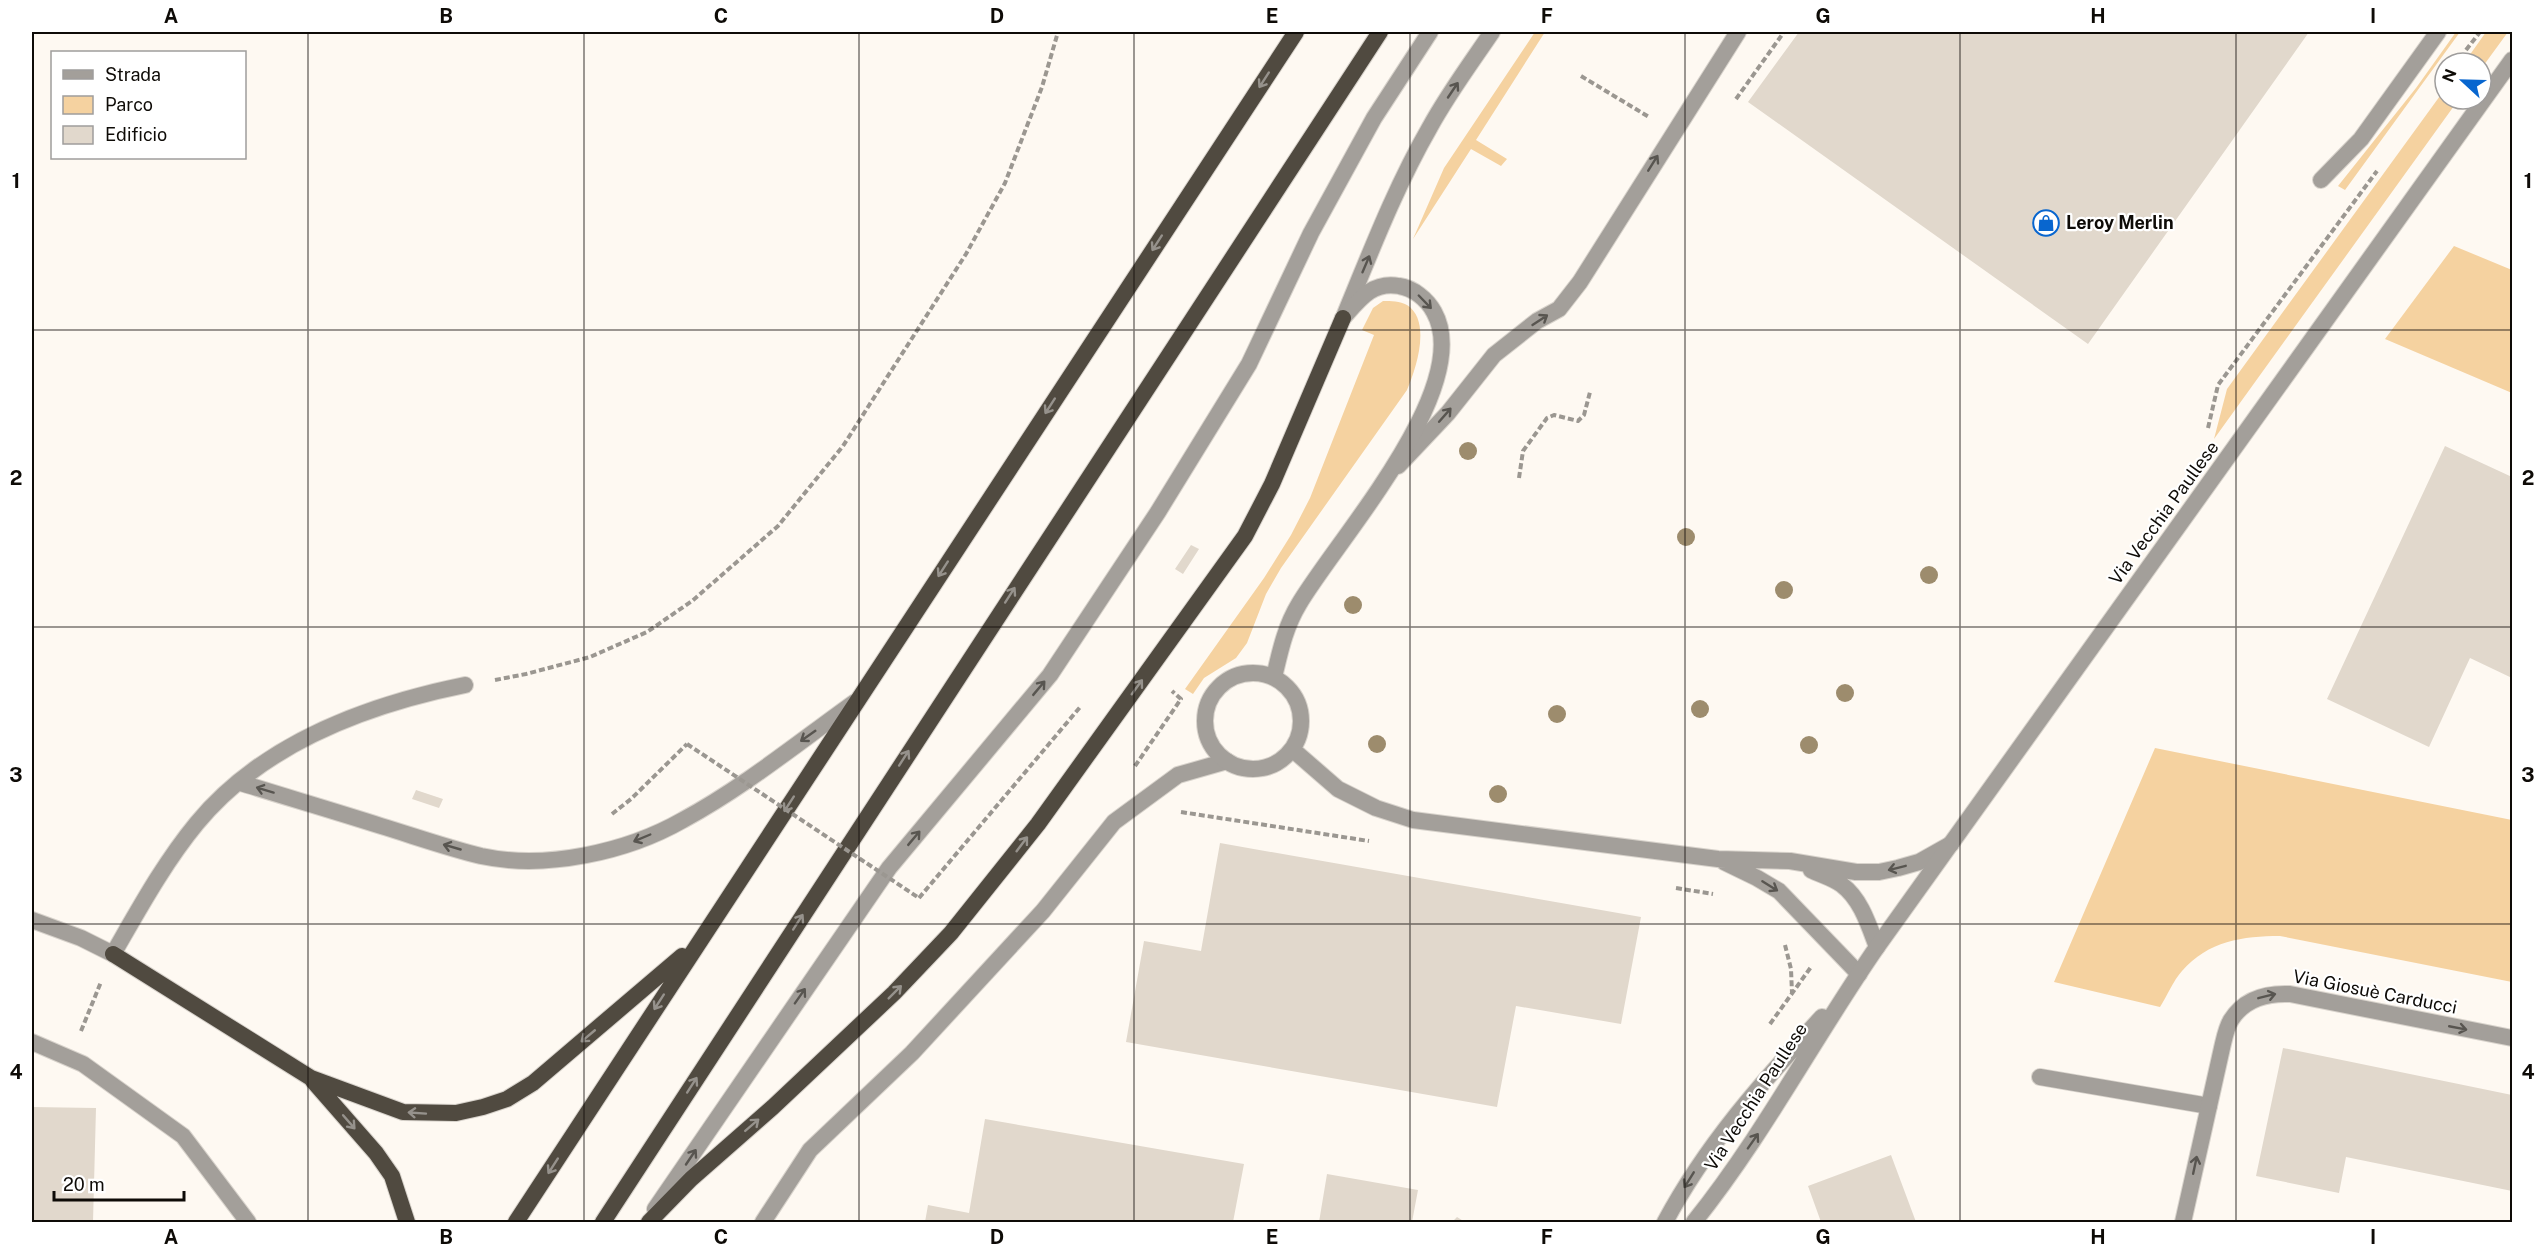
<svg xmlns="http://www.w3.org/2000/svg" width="2544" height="1254" viewBox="0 0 2544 1254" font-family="'Public Sans',sans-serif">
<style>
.green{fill:#f5d2a0}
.building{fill:#e1d8cc}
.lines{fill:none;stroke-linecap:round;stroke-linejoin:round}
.service-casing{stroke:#d8d3cc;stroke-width:18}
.minor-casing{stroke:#d8d3cc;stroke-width:18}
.tertiary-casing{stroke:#d8d3cc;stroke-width:18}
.trunk-casing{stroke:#d8d3cc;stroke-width:18}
.path{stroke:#9b9791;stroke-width:4;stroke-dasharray:6 3;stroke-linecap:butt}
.service{stroke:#a39f9a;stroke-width:16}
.minor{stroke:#a39f9a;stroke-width:16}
.tertiary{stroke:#a39f9a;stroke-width:16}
.trunk{stroke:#504a40;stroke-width:16}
.path-bridge{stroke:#9b9791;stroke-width:4;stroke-dasharray:6 3;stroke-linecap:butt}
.tree{fill:#9d8c6d}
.oneway{stroke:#96928c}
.oneway2{stroke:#585550}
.grid{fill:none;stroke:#0e0b07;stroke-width:1.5;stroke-opacity:0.55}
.labels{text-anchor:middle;stroke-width:4.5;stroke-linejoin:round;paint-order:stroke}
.poi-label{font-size:18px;font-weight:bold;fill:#0e0b07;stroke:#fff;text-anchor:start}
.street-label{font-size:18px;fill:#0e0b07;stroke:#fff}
.neatline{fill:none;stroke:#0e0b07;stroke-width:2}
.grid-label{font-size:20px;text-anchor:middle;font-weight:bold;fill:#0e0b07}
</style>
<rect width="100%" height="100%" fill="#fef9f2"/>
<!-- green -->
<path class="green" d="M1535,32h10l-69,108 31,19 -6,7 -30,-17 -58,90 31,-71z
M2456,32h4l-115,158 -7,-4 78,-98z
M2486,32h22l-27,37v-6h-17z
M2445,89v10h14l-245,340 13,-50z
M2454,246l58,24v123l-127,-54z
M1383,301c8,0 17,0 24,4 25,16 9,64 0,85l-126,178 -15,26 -19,49 -11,15 -32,20 -11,16 -8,-5 79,-111 27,-43 19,-37 64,-163 -12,-5 11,-22z
M2155,748l357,72v162l-232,-46c-37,0 -72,5 -98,35 -9,10 -15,25 -22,36l-106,-25z"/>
<!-- building -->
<path class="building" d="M1799,32h510l-221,312 -340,-242z
M2445,446l67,31v201l-42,-20 -41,89 -102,-48z
M1191,545l8,4 -16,25 -8,-5z
M416,790l27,9 -4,9 -27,-9z
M1220,843l421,74 -20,107 -105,-18 -19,101 -371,-65 18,-101 57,10z
M2283,1048l229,47v96l-166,-34 -7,36 -83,-17z
M32,1107l64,1 -3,114h-61z
M985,1119l259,45 -11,58h-308l3,-17 41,8z
M1891,1155l25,67h-95l-13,-36z
M1327,1174l91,16 -6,32h-93z
M1457,1217l8,5h-13z"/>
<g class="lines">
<!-- service casing -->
<g class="service-casing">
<path id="service" d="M2321,180l40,-41 77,-107
M1345,314c26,-63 51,-128 85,-187 18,-33 41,-64 62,-95
M1398,466l50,-53 46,-58 43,-34 22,-12 21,-27 158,-250
M238,782c48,15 96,29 143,44 33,10 67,22 100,30 65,14 146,-4 202,-36 61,-33 116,-78 172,-118
M113,954c26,-45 51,-91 84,-131 66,-80 169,-118 268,-138
M32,1042l51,22 100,72 65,86
M2040,1077l169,29
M655,1209l234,-341 161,-193 108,-163 91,-148 62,-131 63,-115 56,-86
M763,1222l47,-72 102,-97 131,-142 71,-89 64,-47 49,-14"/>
</g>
<!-- minor casing -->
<g class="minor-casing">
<path id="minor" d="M1205 721a48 48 0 1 1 96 0a48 48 0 1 1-96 0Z
M1274,677c6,-25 11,-50 25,-73 37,-63 177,-217 135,-292 -7,-13 -21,-24 -35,-26 -27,-5 -40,14 -56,32
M1292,749l46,40 38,19 37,12 305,39 72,2 66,11h23l19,-4 21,-6 32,-18
M1724,862l33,16 22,13 80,83
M1811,870c10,5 22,8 31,15 19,14 27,41 35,62
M2183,1222l39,-174c2,-8 4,-20 9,-28 13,-21 36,-27 59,-26l222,44"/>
</g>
<!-- tertiary casing -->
<g class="tertiary-casing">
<path id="tertiary" d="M32,920l49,18 32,16
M1665,1222c41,-77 98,-141 157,-205
M1694,1222c69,-86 120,-184 183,-275l635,-887"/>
</g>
<!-- trunk casing -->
<g class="trunk-casing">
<path id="trunk" d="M113,954l198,124 92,34 53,1 27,-6 24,-8 26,-16 149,-127
M313,1081l63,72 16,23 15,46
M516,1222l780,-1190
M603,1222l777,-1190
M649,1222l42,-43 82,-72 121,-114 57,-60 87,-109 207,-288 27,-52 71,-166"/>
</g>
<!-- path -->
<path class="path" d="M2466,50l14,-18
M1581,76l68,41
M1736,99l48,-67
M2208,428l10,-43 159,-214
M1519,478l4,-27 24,-33 7,-3 24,6 6,-6 6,-23
M495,680l31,-6 64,-17 57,-25 45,-31 86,-75 65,-80 123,-192 39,-71 37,-96 16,-55
M1135,766l46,-67 -9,-8
M1181,812l188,29
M612,814l19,-15 56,-55
M1676,888l37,6
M919,898l162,-192
M1785,945l6,24 1,24
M1770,1024l41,-57
M81,1031l20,-49"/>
<!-- service -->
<use href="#service" class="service"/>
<!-- minor -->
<use href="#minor" class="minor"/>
<!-- tertiary -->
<use href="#tertiary" class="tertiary"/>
<!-- trunk -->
<use href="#trunk" class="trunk"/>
<!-- path-bridge -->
<path class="path-bridge" d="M687,744l232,154"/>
</g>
<!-- trees -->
<g class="tree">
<circle cx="1468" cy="451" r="9"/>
<circle cx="1686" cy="537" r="9"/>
<circle cx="1929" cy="575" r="9"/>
<circle cx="1784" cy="590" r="9"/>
<circle cx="1353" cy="605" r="9"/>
<circle cx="1845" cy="693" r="9"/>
<circle cx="1700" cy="709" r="9"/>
<circle cx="1557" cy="714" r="9"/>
<circle cx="1377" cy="744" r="9"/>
<circle cx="1809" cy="745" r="9"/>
<circle cx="1498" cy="794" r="9"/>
</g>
<!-- one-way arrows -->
<defs><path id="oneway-shaft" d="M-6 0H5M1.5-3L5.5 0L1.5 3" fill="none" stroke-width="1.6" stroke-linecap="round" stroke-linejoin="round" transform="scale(1.5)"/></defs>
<g class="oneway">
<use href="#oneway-shaft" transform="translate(1264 80) rotate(123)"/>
<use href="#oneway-shaft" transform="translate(1157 243) rotate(123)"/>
<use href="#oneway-shaft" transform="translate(1050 406) rotate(123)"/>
<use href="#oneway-shaft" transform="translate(943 569) rotate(123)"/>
<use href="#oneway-shaft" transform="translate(1010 595) rotate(-57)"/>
<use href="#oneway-shaft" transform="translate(1137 687) rotate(-54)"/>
<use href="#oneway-shaft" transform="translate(904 758) rotate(-57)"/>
<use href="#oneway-shaft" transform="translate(789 804) rotate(123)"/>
<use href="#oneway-shaft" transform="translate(1022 844) rotate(-53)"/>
<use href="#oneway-shaft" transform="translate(798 922) rotate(-57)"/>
<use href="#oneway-shaft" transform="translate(895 992) rotate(-45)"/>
<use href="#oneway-shaft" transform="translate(659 1002) rotate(123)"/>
<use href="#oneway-shaft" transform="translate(588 1036) rotate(140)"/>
<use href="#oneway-shaft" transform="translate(692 1085) rotate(-57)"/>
<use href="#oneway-shaft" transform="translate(417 1113) rotate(-176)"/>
<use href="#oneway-shaft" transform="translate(349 1122) rotate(49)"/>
<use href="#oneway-shaft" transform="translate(752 1125) rotate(-41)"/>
<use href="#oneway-shaft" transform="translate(553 1166) rotate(123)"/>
</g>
<g class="oneway2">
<use href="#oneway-shaft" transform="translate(1453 90) rotate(-56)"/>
<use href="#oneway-shaft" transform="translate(1653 163) rotate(-58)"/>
<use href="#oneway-shaft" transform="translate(1366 264) rotate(-67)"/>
<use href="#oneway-shaft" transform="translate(1425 302) rotate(46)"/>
<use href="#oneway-shaft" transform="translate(1540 320) rotate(-33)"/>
<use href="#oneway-shaft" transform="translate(1445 415) rotate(-49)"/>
<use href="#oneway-shaft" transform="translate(1039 688) rotate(-50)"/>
<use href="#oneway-shaft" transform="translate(808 736) rotate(145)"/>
<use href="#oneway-shaft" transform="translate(265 790) rotate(-163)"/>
<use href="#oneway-shaft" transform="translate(642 838) rotate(157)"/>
<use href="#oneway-shaft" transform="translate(914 838) rotate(-50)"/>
<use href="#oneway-shaft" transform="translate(452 847) rotate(-164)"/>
<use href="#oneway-shaft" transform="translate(1897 868) rotate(166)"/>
<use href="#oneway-shaft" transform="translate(1770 886) rotate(32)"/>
<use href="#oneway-shaft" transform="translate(800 996) rotate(-55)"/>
<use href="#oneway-shaft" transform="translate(2267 996) rotate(-14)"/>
<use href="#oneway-shaft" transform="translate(2458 1028) rotate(11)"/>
<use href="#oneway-shaft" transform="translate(1753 1141) rotate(-55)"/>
<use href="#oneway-shaft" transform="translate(691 1157) rotate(-56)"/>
<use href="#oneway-shaft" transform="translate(2195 1165) rotate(-78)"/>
<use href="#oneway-shaft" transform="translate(1689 1180) rotate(122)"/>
</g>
<!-- grid -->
<path class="grid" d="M308,32v1190M584,32v1190M859,32v1190M1134,32v1190M1410,32v1190M1685,32v1190M1960,32v1190M2236,32v1190M32,330h2480M32,627h2480M32,924h2480"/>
<!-- icons -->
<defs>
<g id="shop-ring" transform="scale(1.35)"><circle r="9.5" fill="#fff" stroke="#0866cf" stroke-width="1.5"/><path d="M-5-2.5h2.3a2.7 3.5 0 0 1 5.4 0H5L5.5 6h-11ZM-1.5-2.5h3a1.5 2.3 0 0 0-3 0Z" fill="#0866cf"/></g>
</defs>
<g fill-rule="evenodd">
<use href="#shop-ring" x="2046" y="223"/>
</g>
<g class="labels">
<!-- poi labels -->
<g class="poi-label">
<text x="2066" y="229">Leroy Merlin</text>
</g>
<!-- street labels -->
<g class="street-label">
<text transform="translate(2164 513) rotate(-54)" y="6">Via Vecchia Paullese</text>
<text transform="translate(2375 992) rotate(11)" y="6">Via Giosuè Carducci</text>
<text transform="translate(1756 1097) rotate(-57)" y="6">Via Vecchia Paullese</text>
</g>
</g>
<!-- border -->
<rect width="2544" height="1254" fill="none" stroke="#ffffff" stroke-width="66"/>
<!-- legend -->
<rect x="51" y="51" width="195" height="108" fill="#ffffff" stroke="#9f9d9c" stroke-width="1.5"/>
<rect x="63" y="70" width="30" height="9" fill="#a39f9a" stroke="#9f9d9c" stroke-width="1.5"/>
<text x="105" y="81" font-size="18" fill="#0e0b07">Strada</text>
<rect x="63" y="96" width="30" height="18" fill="#f5d2a0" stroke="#9f9d9c" stroke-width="1.5"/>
<text x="105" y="111" font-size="18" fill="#0e0b07">Parco</text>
<rect x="63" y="126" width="30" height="18" fill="#e1d8cc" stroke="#9f9d9c" stroke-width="1.5"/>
<text x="105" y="141" font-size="18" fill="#0e0b07">Edificio</text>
<!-- north arrow -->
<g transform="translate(2463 81) rotate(292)"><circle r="28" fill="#ffffff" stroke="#9f9d9c" stroke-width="1.5"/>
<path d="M0-4.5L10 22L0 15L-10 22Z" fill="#0866cf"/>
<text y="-9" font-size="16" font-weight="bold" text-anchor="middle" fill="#0e0b07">N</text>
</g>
<!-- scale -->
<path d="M54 1191v9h130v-9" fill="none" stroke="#0e0b07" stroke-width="3"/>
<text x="63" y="1191" font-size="18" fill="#0e0b07" stroke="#ffffff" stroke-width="4.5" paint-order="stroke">20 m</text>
<rect x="33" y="33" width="2478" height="1188" class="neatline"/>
<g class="grid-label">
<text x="171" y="23">A</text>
<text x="446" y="23">B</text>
<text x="721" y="23">C</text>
<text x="997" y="23">D</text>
<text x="1272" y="23">E</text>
<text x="1547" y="23">F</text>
<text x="1823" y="23">G</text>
<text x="2098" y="23">H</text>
<text x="2373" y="23">I</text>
<text x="16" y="188">1</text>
<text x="2528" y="188">1</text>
<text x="16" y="485">2</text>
<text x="2528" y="485">2</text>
<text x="16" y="782">3</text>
<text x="2528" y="782">3</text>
<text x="16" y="1079">4</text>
<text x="2528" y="1079">4</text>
<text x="171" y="1244">A</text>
<text x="446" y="1244">B</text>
<text x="721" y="1244">C</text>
<text x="997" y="1244">D</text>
<text x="1272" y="1244">E</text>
<text x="1547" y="1244">F</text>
<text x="1823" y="1244">G</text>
<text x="2098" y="1244">H</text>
<text x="2373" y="1244">I</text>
</g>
</svg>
